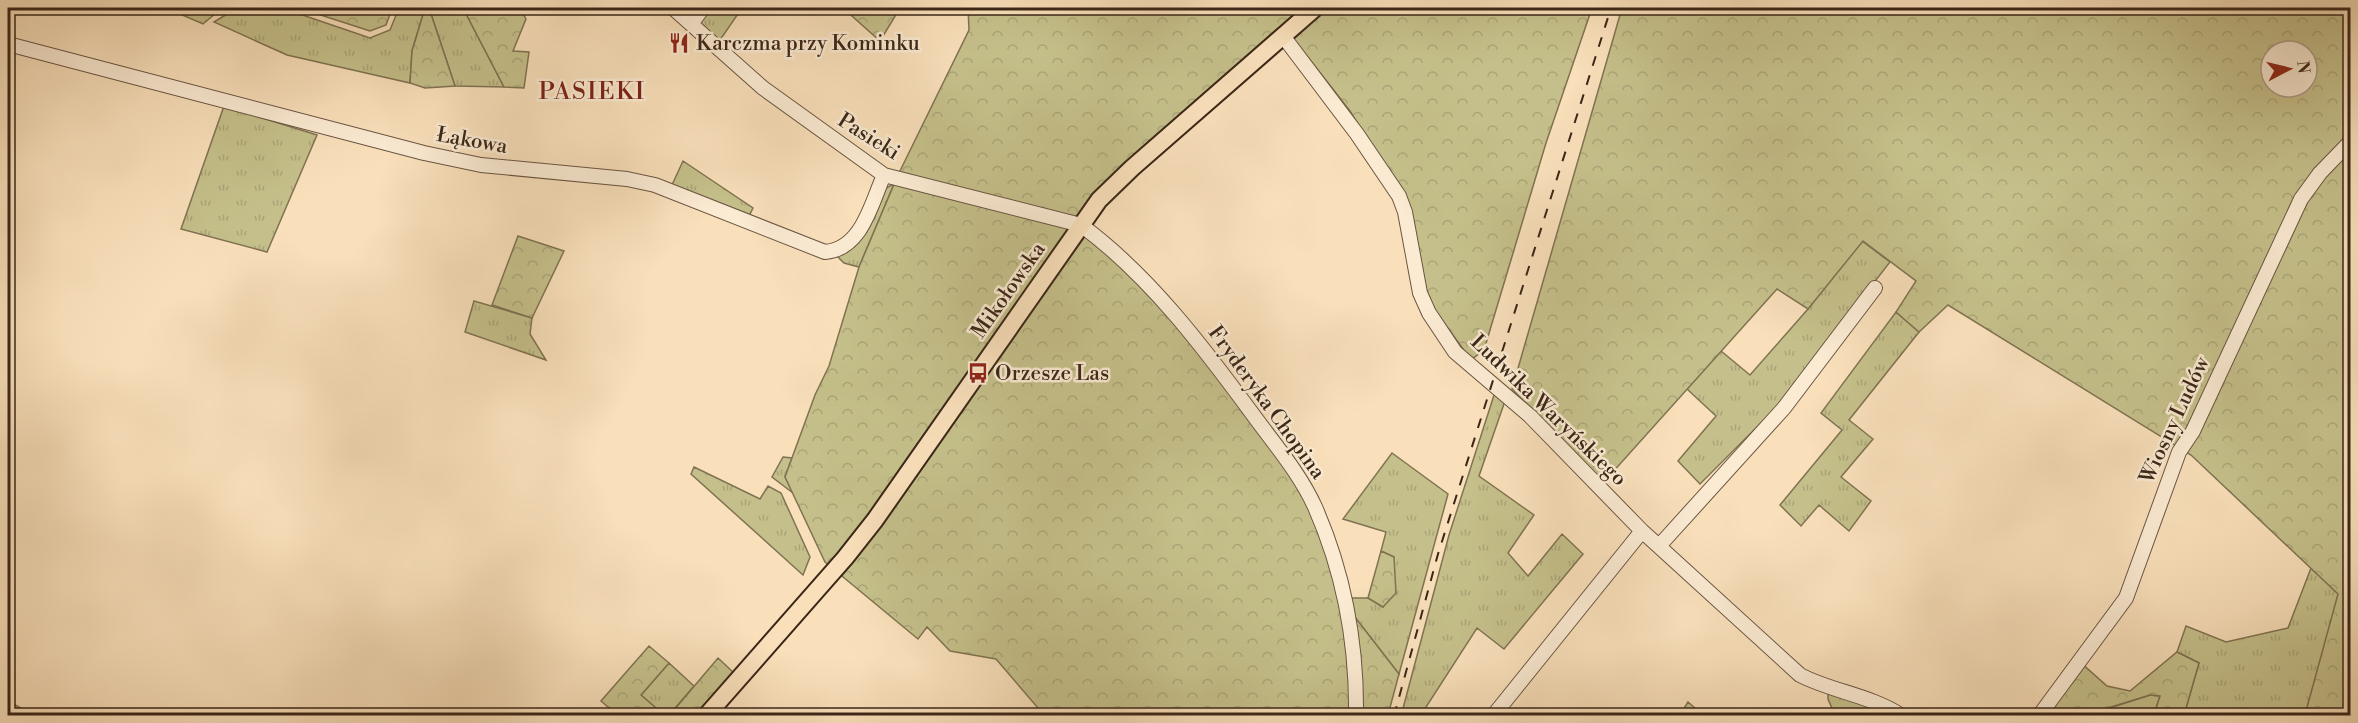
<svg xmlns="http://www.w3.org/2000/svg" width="2358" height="723" viewBox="0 0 2358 723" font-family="'Libre Bodoni',serif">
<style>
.grass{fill:url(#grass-tufts);stroke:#807352;stroke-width:1.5}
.forest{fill:url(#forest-crowns);stroke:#807352;stroke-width:1.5;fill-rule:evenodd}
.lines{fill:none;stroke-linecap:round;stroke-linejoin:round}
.stream{stroke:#7a7f7a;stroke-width:2}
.minor-casing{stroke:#6a5441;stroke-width:16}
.major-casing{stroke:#3a2618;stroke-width:20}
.minor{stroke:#fbebd3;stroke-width:14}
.major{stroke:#f9e0bb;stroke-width:16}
.rail{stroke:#3a2618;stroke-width:2;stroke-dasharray:10 10;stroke-linecap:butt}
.labels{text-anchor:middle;stroke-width:5;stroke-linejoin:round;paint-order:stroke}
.poi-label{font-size:21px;fill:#3a2618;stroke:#fbebd3;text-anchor:start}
.street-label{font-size:21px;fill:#3a2618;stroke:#fbebd3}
.quarter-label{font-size:24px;letter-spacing:1.5px;fill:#7a1f14;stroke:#fbebd3}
</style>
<defs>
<pattern id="grass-tufts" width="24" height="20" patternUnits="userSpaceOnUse" patternTransform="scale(1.5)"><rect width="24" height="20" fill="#c5c08b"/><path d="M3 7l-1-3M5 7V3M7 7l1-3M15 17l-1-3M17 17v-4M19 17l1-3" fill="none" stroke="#aaa577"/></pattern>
<pattern id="forest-crowns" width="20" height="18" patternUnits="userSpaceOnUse" patternTransform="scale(1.5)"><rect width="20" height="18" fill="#c5c08b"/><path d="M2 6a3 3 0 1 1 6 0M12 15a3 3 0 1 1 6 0" fill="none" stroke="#aaa577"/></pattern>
</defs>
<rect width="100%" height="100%" fill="#f9e0bb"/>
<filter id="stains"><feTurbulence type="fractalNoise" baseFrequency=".00333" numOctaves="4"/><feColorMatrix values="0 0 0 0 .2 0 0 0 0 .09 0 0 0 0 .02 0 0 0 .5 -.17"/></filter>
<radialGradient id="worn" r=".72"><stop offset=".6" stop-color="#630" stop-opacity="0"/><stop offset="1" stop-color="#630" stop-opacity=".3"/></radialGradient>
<!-- grass -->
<path class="grass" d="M166,8h56l-19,16z
M237,8h45l88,30 20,-8 9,-22h26l-13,43 -2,32 -123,-28 -73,-33z
M429,8h34l41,79 -49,-1z
M708,8h34l-24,35 -22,-18z
M224,106l93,29 -50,117 -86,-23z
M683,161l70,47 -4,8 -78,-29z
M894,184l-35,83 -15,-4 -6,-6 2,-5 42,-62z
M1862,241l28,21 -110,142 -80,80 -22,-23 38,-45 -29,-27 34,-38 29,24 58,-66z
M474,301l58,17 -2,16 16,26 -81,-28z
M1896,312l23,20 -70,88 24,19 -32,38 30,24 -22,30 -30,-26 -18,21 -21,-21 62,-75 -21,-17z
M1495,392l10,9 -26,75 55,39 -26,38 20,23 34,-42 21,20 -79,95 -27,-21 -51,79 -3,8 -22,1 48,-181z
M1392,453l56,41 -49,180 -59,-76h28l15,9 11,-50 -13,-6 5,-19 -43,-13z
M783,457l9,1 -7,19 8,16 -21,-16z
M694,467l66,32 8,-13 13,7 29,64 -7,18 -112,-101z
M2311,568l28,26 -34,121h-121l15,-52 -22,-11 9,-26 40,16 62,-14z
M669,663l25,23 -25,29h-5l-23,-20z
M1828,692l68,23h-61l-7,-16z
M2150,695l10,1 -6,19 -69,1z
M10,702l23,13h-25z
M1688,702l15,13h-23z"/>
<!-- forest -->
<path class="forest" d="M299,8h89l4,1 -6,16 -16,6z
M425,8h4l26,78 -30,2 -15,-5 2,-32z
M463,8h57l6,11 -13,32 16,1 -5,36 -20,-1z
M843,8h57l-20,33z
M968,8h624l-46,135 -62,207 -13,10 -45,-62 -19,-94 -57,-93 -64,-82 -168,142 -49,54 33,22 54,56 68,78 90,130 26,87 59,76 -11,41h-344l-48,-56 -46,-8 -23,-24 -9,12 -93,-77 -40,-85 30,-82 14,-29 30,-99 39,-92 71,-145z
M1622,8h728v707h-45l33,-121 -147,-139 -243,-150 -29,27 -23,-20 20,-31 -53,-40 -55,68 -31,-20 -174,194 -91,-94zM2271,51h36v36h-36z
M518,236l46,15 -32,67 -40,-13z
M1381,551l13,6 2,36 -13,14 -15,-9z
M649,646l20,17 -28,32 23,20h-47l-16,-14z
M2177,652l22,11 -15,52h-30l6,-19 -10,-1 -65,20 -40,1 36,-53 26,23 23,5z
M718,658l16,15 -37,42 -28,1z"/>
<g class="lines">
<!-- stream -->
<path class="stream" d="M1838,714l12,2
M2145,716h9"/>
<!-- minor casing -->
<g class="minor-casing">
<path id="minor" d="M673,8l90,80 121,87 197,50c69,51 123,123 173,191 22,30 46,58 61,91 29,66 42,137 41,209
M691,24l12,-16
M1283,36l74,98 42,62 6,16 15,81 9,20 26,39 75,64 112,115 158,144c33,17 70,20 102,41
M8,44l416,109 57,12 146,14 28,6 170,67c37,-3 46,-48 59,-77
M1659,546l125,-138 91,-120
M1493,716l149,-185
M2039,716l87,-118 53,-146 14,-21 108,-232 19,-26 30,-31"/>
</g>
<!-- major casing -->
<g class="major-casing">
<path id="major" d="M706,716l139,-158 30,-38 224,-320 33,-32 183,-160"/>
</g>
<!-- minor -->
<use href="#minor" class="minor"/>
<!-- major -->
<use href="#major" class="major"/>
<!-- rail -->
<path class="rail" d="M1394,716l44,-162 173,-546"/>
</g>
<!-- icons -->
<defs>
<g id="restaurant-bare" transform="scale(1.62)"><path d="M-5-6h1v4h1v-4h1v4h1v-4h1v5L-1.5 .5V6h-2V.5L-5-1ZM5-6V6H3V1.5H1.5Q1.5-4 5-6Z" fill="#8f2418" stroke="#fbebd3" stroke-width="2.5" paint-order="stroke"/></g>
<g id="bus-bare" transform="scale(1.62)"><path d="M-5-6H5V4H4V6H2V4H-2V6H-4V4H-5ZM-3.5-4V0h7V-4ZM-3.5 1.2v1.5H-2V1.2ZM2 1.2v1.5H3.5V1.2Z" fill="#8f2418" stroke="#fbebd3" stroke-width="2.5" paint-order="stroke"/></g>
</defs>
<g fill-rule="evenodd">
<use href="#restaurant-bare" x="679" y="43"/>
<use href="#bus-bare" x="978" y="373"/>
</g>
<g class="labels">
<!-- poi labels -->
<g class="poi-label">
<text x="696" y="50">Karczma przy Kominku</text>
<text x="995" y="380">Orzesze Las</text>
</g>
<!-- street labels -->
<g class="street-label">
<text transform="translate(869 136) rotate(32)" y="7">Pasieki</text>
<text transform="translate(472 140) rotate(10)" y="7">Łąkowa</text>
<text transform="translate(1008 290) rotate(-55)" y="7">Mikołowska</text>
<text transform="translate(1267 402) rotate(54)" y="7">Fryderyka Chopina</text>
<text transform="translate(1549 410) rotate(44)" y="7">Ludwika Waryńskiego</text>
<text transform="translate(2174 420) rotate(-65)" y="7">Wiosny Ludów</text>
</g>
<!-- quarter labels -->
<g class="quarter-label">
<text x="592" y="99">PASIEKI</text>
</g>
</g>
<!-- margin -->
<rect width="2358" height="723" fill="none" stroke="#f9e0bb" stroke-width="30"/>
<rect x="9" y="9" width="2340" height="705" fill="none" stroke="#3a2618" stroke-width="3"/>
<rect x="15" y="15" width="2328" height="693" fill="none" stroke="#3a2618" stroke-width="1.5"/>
<!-- north arrow -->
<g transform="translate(2289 69) rotate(83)"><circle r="28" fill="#fbebd3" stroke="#ae9c88" stroke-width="1.5"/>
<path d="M0-4.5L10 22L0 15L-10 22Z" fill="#8f2418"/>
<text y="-9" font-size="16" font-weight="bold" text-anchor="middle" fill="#3a2618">N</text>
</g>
<rect width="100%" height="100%" filter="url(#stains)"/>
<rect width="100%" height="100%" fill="url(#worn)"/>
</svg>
